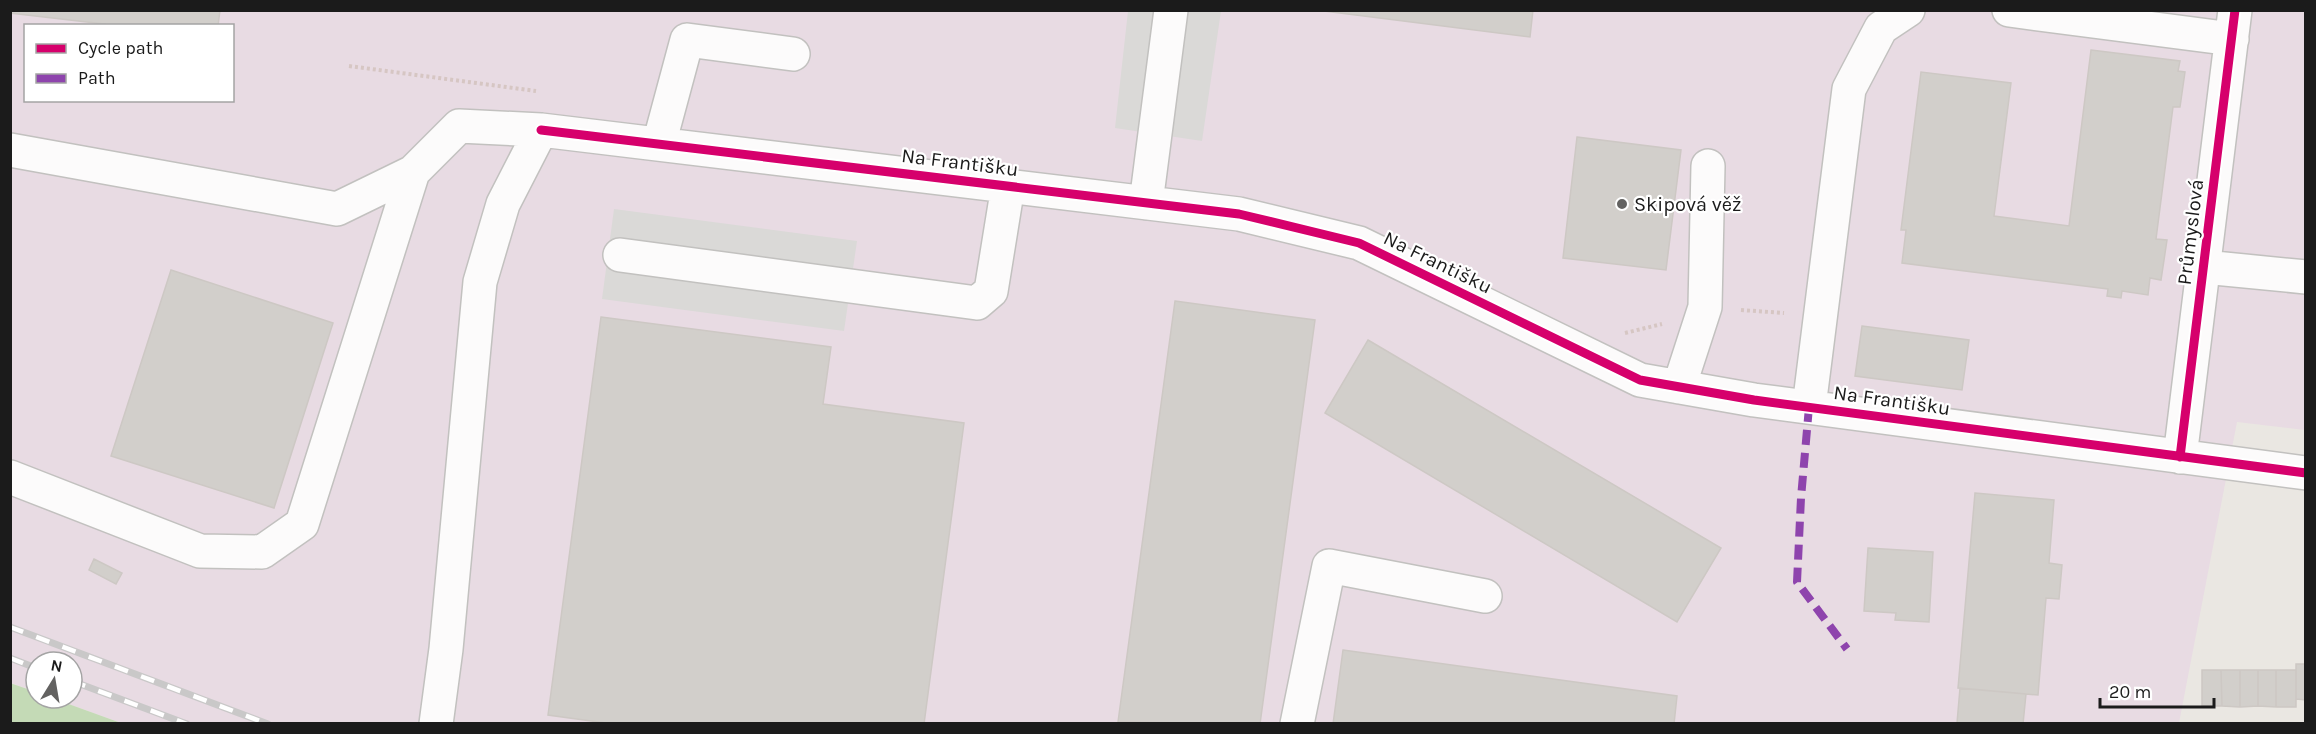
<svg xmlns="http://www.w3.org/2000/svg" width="2316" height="734" viewBox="0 0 2316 734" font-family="Karla,sans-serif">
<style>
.industrial{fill:#e8dbe3;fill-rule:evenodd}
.forest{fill:#c4dab6}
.parking{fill:#dad9d7}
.building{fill:#d2cfcb;stroke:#cdc8c4;stroke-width:1.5}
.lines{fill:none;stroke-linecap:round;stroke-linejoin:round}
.minor-casing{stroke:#c2c1bf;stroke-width:36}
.path{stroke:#d6c6c3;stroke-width:4;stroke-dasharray:3 3;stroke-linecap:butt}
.minor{stroke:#fcfbfb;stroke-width:33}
.rail-casing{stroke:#c9c8c8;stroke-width:7}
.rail{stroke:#fff;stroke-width:4.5;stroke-dasharray:14;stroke-linecap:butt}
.quiet{stroke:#8e44ad;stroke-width:8;stroke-dasharray:15 8;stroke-linecap:butt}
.cycleway-casing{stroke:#fff;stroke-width:13}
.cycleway{stroke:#d6006c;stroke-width:9}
.poi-dot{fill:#636261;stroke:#fff;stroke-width:2}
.labels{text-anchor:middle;stroke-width:4.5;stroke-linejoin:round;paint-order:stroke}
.street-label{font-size:20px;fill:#1b1b1b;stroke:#fff}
.poi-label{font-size:20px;fill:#1b1b1b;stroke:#fff;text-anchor:start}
</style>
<rect width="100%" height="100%" fill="#eae7e2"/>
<!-- industrial -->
<path class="industrial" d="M10,11h2295v419l-68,-8 -58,301h-2058l-69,-25h20v-36h-36v30l-25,-9zM26,26h206v74h-206z"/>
<!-- forest -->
<path class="forest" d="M10,683l26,9v6h16l69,25h-110z"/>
<!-- parking -->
<path class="parking" d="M1128,11h93l-19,130 -87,-13z
M614,209l243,32 -13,90 -242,-32z"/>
<!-- building -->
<path class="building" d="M10,10h210l-2,16h-97l-111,-13z
M1316,10h217l-3,27z
M2091,50l89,11 -2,10 7,1 -5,35h-7l-17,132 11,1 -6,40 -11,-2 -2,17 -26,-4 -1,7 -14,-2 1,-7 -206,-26 4,-33h-5l20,-158 90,11 -17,133 75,10z
M1577,137l104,13 -15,120 -103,-12z
M171,270l162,53 -59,185 -163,-52z
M1175,301l140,19 -55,404 -142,-2z
M601,317l230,30 -8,57 141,19 -40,301h-311l-65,-9z
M1862,326l107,14 -7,50 -107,-14z
M1368,340l353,208 -44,74 -352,-209z
M1975,493l79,7 -5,63 13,2 -3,34 -13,-1 -8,97 -80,-7z
M1868,548l65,4 -4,70 -34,-2 1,-7 -32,-2z
M94,559l28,14 -6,11 -27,-14z
M1343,650l334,46 -3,28h-341z
M2296,664h10v36l-10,-1z
M2202,670h19l1,36h-20z
M2221,670h19v37l-18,-1z
M2240,670h18v36l-18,1z
M2258,670h18v37l-18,-1z
M2276,670h20v37h-20z
M1960,688l66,6 -3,30 -66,-1z"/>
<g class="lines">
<!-- minor casing -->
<g class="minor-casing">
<path id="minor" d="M2009,10l223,29
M659,144l28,-104 106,14
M10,150l327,59 76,-37 46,-46 82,4 698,84 120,29 281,137 114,20 552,73
M1146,203l25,-193
M620,255l357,48 14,-12 17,-105
M2204,267l102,10
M1679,387l26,-80 3,-141
M1809,407l40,-318 32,-61 27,-18
M2180,457l55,-447
M10,477l190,74 62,1 40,-28 111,-352
M436,724l10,-75 34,-367 23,-78 38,-74
M1297,724l32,-158 156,30"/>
</g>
<!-- path -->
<path class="path" d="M349,66l187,25
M1741,310l43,3
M1625,333l37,-9"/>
<!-- minor -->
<use href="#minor" class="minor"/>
<!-- rail casing -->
<g class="rail-casing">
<path id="rail" d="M10,627l258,97
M10,658l26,10
M72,681l115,43"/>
</g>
<!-- rail -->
<use href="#rail" class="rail"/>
<!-- quiet -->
<path class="quiet" d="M1809,407l-8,91 -4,84 50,67"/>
<!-- cycleway casing -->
<g class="cycleway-casing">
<path id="cycleway" d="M541,130l698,84 120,29 281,137 114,20 552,73
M2180,457l55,-447"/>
</g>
<!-- cycleway -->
<use href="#cycleway" class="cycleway"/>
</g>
<!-- markers -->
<circle class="poi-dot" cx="1622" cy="204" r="6"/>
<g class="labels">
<!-- street labels -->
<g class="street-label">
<text transform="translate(960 162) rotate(7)" y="7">Na Františku</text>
<text transform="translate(2190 232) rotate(-83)" y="7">Průmyslová</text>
<text transform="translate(1438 262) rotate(26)" y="7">Na Františku</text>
<text transform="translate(1892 400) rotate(8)" y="7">Na Františku</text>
</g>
<!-- poi labels -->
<g class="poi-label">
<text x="1634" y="211">Skipová věž</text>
</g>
</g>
<!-- border -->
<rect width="2316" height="734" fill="none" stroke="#1b1b1b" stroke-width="24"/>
<!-- legend -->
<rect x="24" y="24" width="210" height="78" fill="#ffffff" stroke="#a4a4a4" stroke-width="1.5"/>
<rect x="36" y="44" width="30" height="9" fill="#d6006c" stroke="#a4a4a4" stroke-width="1.5"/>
<text x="78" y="54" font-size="18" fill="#1b1b1b">Cycle path</text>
<rect x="36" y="74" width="30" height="9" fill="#8e44ad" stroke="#a4a4a4" stroke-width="1.5"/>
<text x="78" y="84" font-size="18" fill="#1b1b1b">Path</text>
<!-- north arrow -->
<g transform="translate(54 680) rotate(11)"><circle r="28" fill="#ffffff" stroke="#a4a4a4" stroke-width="1.5"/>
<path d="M0-4.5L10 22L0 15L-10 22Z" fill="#636261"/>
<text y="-9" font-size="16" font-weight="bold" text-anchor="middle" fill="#1b1b1b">N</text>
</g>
<!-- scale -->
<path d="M2100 698v9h114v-9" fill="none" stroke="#1b1b1b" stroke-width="3"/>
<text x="2109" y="698" font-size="18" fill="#1b1b1b" stroke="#ffffff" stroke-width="4.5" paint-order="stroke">20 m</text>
</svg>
